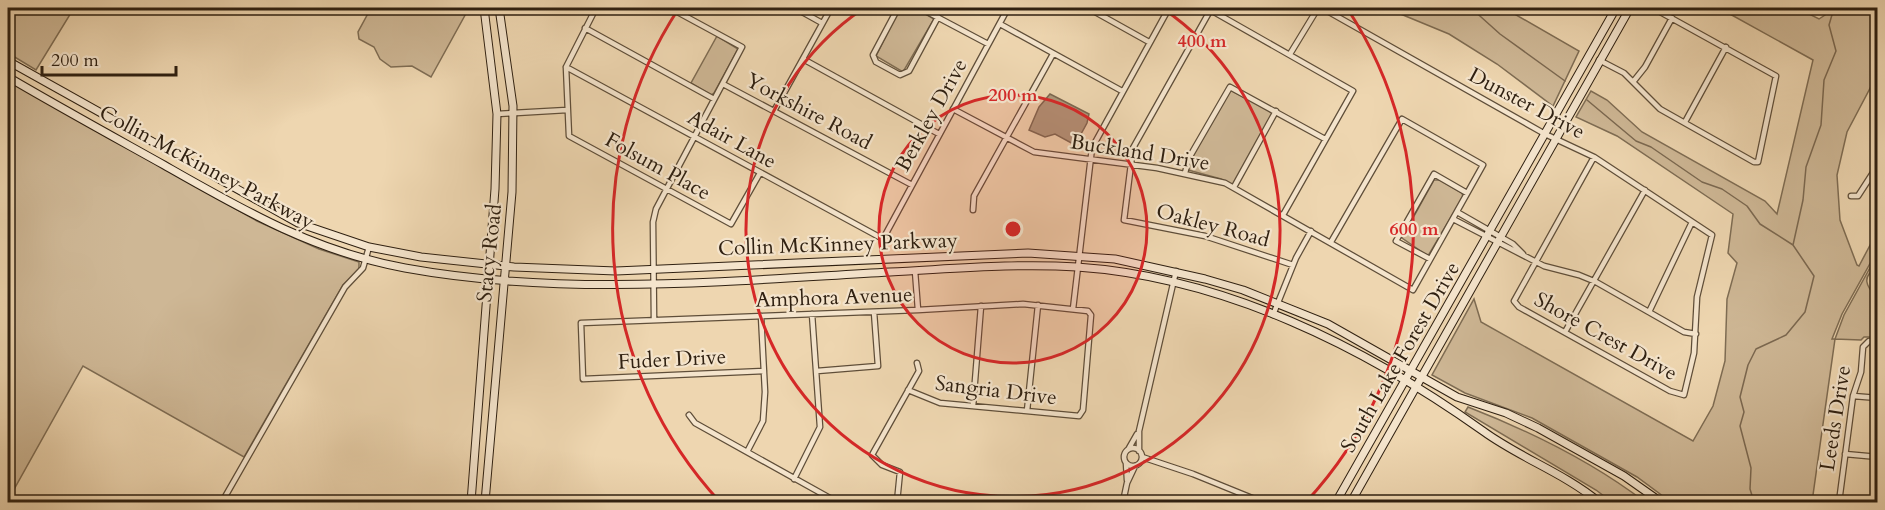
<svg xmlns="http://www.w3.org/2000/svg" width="1885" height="510" viewBox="0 0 1885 510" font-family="Cardo,serif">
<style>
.green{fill:#ceb795;stroke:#7e6c53;stroke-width:1.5}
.water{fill:#ad987a;stroke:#7b6850;stroke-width:1.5}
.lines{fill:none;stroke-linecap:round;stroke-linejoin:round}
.stream{stroke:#7b6850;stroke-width:1.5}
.street-casing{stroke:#5f4e39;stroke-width:7}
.secondary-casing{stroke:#2f2011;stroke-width:9}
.street{stroke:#f4e4cc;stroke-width:4.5}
.secondary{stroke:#f4e4cc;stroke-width:7}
.ring{fill:none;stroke:#d62828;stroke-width:3}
.labels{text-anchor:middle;stroke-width:4.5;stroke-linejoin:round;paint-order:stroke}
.street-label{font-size:21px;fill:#2f2011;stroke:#f4e4cc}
.centre{fill:#d62828;stroke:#f4e4cc;stroke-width:3}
.ring-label{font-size:18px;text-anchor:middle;font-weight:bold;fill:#d62828;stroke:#f4e4cc;stroke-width:4.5;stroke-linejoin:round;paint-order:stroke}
</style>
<rect width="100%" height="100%" fill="#eed6b0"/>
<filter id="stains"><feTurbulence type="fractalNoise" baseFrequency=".00333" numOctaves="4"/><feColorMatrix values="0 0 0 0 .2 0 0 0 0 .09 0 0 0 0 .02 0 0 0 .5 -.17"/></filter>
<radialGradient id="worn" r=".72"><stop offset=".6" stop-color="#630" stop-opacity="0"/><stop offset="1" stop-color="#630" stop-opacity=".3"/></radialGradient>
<!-- green -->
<path class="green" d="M8,8h66l-38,62 -28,-17z
M371,8h98l-38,69 -19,-11 -21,1 -11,-8 -6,-12 -15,-8 -1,-7z
M900,8h15l19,11 -31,53 -27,-16z
M1386,8h118l75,43 -26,55 -56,-42 -48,-30z
M1719,8h78l22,11 6,-4 3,-7h49v67l-30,57 -10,43 3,45 17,45 2,1 18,-34v19l-35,63 -10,25h3l9,-24 33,-60v13c-16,8 -11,19 0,29v40h-13l-3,3 -26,-1 -23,163h-141l-34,-25 -105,-59 -67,-25 -33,-18 42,-76 7,23 212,119 20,-35 12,-45 2,-62 10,-36 -9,-10 5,-39 -116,-78 -41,-19 15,-26 16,9 35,32 123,69 12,13 36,-154z
M717,36l21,13 -24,44 -3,2 -20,-12z
M8,80l249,141 62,28 40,13v8l-16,15 -99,172 -161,-91 -75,134z
M1230,90l34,17 9,7 -39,69 -3,2 -10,-6 -33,-9 1,-7z
M1434,180h6l22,13 1,4 -35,59 -26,-18z
M1468,407c59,23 126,56 177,95h-33l-16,-12 -131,-78z"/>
<!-- water -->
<path class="water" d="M1050,94l39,20 -2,9 -12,22 -20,-11 -10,3 -16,-7 10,-23z"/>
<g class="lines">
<!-- stream -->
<path class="stream" d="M1471,8l29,26 65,47
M1587,100l49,41 15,6 51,35 20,7 25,17 13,18 33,21 21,31 -9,36 -19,23 -30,14 -8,16 -8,32 4,15 -4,14 11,42 -1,21 4,13
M1793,245l10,-45 3,-33 15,-42 3,-45 12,-29 -7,-26 5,-17"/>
<!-- street casing -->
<g class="street-casing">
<path id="street" d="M596,8l-30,59 3,69 162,88 29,-51
M795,8l27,15
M898,8l-25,47 3,7 24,13 9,-4 29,-54
M920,8l68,36
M1088,8l61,34
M1207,8l146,83 -70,124
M1322,8l223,126 49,23 118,78 -15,62 -3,56 -10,42 -14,-4 -151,-84 -5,-6 80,-144
M1211,9l-78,139 -9,72 81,16 88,29
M1000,24l122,67
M585,28l129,71
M1290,54l28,-46
M803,59l136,75
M1599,60l25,13 36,36 94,53h4l18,-86 -123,-68
M566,67l317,172 125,-231
M1633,82l12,-15 27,-49
M723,84l189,101
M953,109l81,43 123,16 68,15 188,107 70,-125 -81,-46 -71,123
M774,111l57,-103
M497,114l70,-4
M1685,122l41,-75
M1185,173l4,-15 41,-71 95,52
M1234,187l42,-76
M1851,196h7l20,-31
M973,210l1,-14 79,-142
M1457,212l56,32 10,10
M1453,219l91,47 35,9 17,7 88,50 12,2
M1430,259l-34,-18 38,-67 33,19
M915,271l3,39
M1073,309l19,-161 77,-140
M1649,312l43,-90
M1273,315l23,-57 15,-27
M654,320l-1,-98 3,-13 86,-162 -72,-39
M1565,332l80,-142
M764,371l-181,8 -2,-56 337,-13 105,-6 65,7 3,4 -8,95 -4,6 -139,-13 -32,-13
M817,371l61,-5 -4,-54
M1853,396l25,2
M973,406l8,-100
M1027,411l11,-106
M689,415l6,8 142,79
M1124 457a9 9 0 1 1 18 0a9 9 0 1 1-18 0Z
M1129,448l8,-14
M1139,451v-20l37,-160
M747,452l16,-31 2,-29 -4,-76
M1845,454l33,3
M1142,457l51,17 69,28
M1126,463l1,17
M794,479l26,-52 -8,-113
M222,502l123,-215 18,-19 6,-21
M897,502l3,-30 -18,-7 -10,-10 47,-84 -2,-8
M1123,502l4,-19 8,-17
M1839,502l14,-106 8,-24 2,-25 6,-6h9"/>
</g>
<!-- secondary casing -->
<g class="secondary-casing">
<path id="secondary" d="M8,61l290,162 71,24 52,10 93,10 102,4 412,-18 87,6 90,20 38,11 85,34 129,73 49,16 32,15 86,48 37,26
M8,77c51,30 104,59 156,88 79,45 149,86 241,103 159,29 324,13 485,4 62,-3 125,-9 187,-5 147,10 288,80 406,164 37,27 81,42 116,71
M471,502l24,-313 2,-75 -13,-106
M485,502l27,-310 1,-86 -14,-98
M1336,502l280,-494
M1351,502l279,-494"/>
</g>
<!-- street -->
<use href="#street" class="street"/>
<!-- secondary -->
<use href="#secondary" class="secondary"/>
</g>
<!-- distance rings -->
<circle cx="1013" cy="229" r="134" fill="#d62828" fill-opacity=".12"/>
<g class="ring">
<circle cx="1013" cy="229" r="134"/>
<path d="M1162 8A267 267 0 1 1 864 8"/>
<path d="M720 502A401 401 0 0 1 679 8M1347 8A401 401 0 0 1 1306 502"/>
</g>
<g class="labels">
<!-- street labels -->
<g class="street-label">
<text transform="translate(1527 103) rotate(28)" y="7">Dunster Drive</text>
<text transform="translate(809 111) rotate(28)" y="7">Yorkshire Road</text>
<text transform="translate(931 115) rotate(-61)" y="7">Berkley Drive</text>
<text transform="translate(732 139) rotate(29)" y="7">Adair Lane</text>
<text transform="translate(1140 152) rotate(9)" y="7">Buckland Drive</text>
<text transform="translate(658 166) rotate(29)" y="7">Folsum Place</text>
<text transform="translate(207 167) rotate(28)" y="7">Collin McKinney Parkway</text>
<text transform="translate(1213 225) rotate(15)" y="7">Oakley Road</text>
<text transform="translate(838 244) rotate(-2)" y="7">Collin McKinney Parkway</text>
<text transform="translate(489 253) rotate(-84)" y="7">Stacy Road</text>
<text transform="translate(834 297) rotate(-2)" y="7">Amphora Avenue</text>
<text transform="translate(1606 336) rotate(29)" y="7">Shore Crest Drive</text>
<text transform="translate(1400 357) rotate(-60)" y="7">South Lake Forest Drive</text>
<text transform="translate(672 359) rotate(-3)" y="7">Fuder Drive</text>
<text transform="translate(996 390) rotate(7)" y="7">Sangria Drive</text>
<text transform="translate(1835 418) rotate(-81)" y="7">Leeds Drive</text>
</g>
</g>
<circle cx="1013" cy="229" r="9" class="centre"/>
<g class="ring-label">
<text x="1202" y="47">400 m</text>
<text x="1013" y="101">200 m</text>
<text x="1414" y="235">600 m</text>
</g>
<!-- margin -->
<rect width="1885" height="510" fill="none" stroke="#eed6b0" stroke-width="30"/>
<rect x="9" y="9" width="1867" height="492" fill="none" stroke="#2f2011" stroke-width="3"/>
<rect x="15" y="15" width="1855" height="480" fill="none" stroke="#2f2011" stroke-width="1.5"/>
<!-- scale -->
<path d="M42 66v9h134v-9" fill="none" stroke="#2f2011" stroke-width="3"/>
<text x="51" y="66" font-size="18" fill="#2f2011" stroke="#f4e4cc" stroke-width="4.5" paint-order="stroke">200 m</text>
<rect width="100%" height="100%" filter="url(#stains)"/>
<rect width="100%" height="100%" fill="url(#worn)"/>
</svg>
